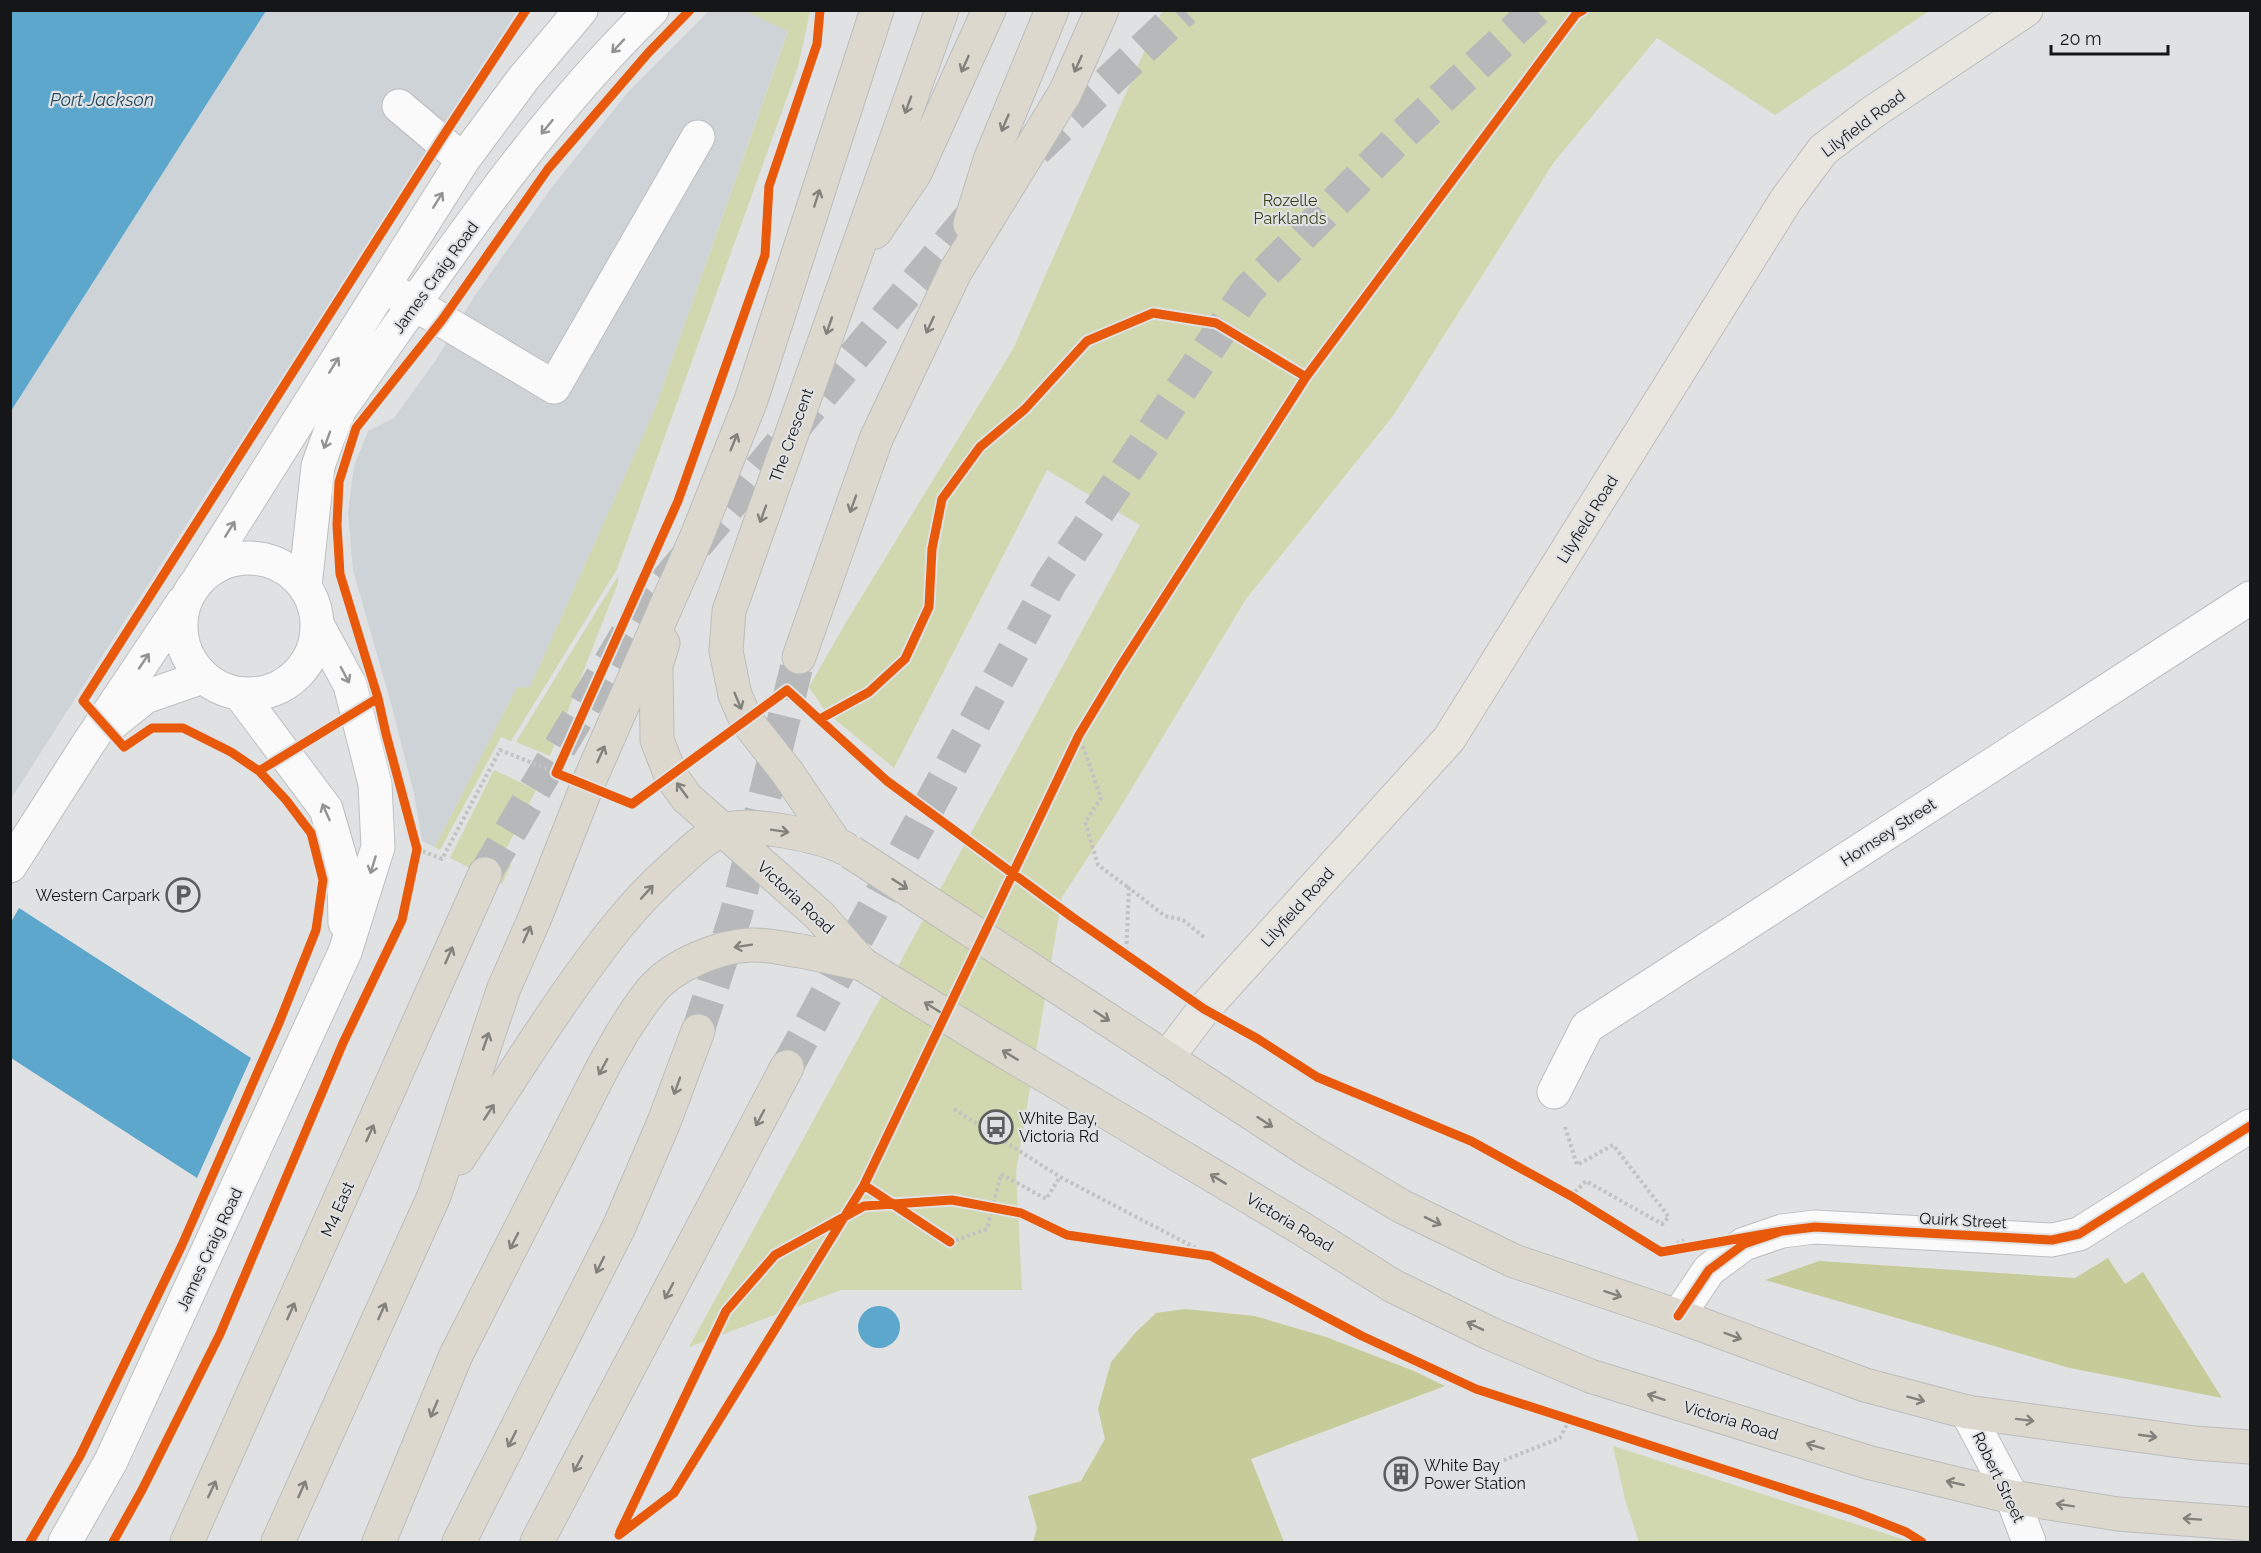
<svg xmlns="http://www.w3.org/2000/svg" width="2261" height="1553" viewBox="0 0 2261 1553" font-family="Raleway,sans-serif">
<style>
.built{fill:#ced3d7}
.green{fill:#d1d7af}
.forest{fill:#c5cc99}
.water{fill:#5da7cc}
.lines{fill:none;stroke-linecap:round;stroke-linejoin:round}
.highway-tunnel{stroke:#b7b8b9;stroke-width:33;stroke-dasharray:33 16;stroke-linecap:butt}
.minor-casing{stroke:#bdbebf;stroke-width:35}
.major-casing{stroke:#bcbdbd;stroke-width:35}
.highway-casing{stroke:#bcbdbd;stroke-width:35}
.path{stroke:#c2c2c3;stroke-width:4;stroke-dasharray:3 3;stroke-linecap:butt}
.minor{stroke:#fafafb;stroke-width:33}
.major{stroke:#e8e6df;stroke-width:33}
.highway{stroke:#dcd8ce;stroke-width:33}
.highway-bridge-casing{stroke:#bcbdbd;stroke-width:35;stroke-linecap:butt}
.highway-bridge{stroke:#dcd8ce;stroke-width:33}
.cycleway-casing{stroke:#dfe1e3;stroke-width:13}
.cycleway{stroke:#e8590c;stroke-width:9}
.oneway{stroke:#939394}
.oneway2{stroke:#82817c}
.labels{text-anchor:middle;stroke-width:4.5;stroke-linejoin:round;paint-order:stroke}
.street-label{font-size:16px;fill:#151617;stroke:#dfe1e3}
.park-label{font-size:16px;fill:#3b4018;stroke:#dfe1e3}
.poi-label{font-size:16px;fill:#151617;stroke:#dfe1e3;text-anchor:start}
.water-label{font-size:18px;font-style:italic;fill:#224a61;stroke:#dfe1e3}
</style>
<rect width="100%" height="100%" fill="#e0e1e2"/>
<!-- built -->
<path class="built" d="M266,11h256l-314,480 -197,308v-388z
M709,11h36l43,19 -134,381 -124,276h-13l-82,160 -13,-6 -8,-47 -22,-87 -39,-137 -5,-58 6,-46 14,-35 26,-13 42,-58 38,-63 75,-106 80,-100z"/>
<!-- green -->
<path class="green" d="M745,11l65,-1v2l-12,55 -181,502 -106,172 -10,-4 -61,113 -5,-3 82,-160h13l124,-276 134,-380z
M1162,11h767l-154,104 -118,-77 -103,124 -161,254 -147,183 -131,217 -53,81 -46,275 6,118h-181l-152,57 451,-822 -93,-55 -153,298 -68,-56 -17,-25 36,-63 168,-275z
M618,576v7l-68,173 -34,-14z
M494,770l42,20 -35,69 10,6 -9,19 -52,-26z
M1613,1446l295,95 2,1h-271l-14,-43z"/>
<!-- forest -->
<path class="forest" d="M2108,1258l17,26 18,-12 79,126 -152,-30 -305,-88 54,-19 256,17z
M1185,1309l70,7 71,21 88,34 31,15 -194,73 33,83h-251l4,-14 -9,-32 53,-15 24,-42 -7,-30 13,-47 25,-30 20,-19z"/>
<!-- water -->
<path class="water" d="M11,10l255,1 -255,400 -1,-400z
M19,908l232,150 -54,120 -186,-120v-136z
M858 1327a21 21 0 1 1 42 0a21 21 0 1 1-42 0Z"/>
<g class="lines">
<!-- highway-tunnel -->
<path class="highway-tunnel" d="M1036,150l148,-140
M485,874l153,-259 348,-417
M698,1031l38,-117 63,-257
M787,1067l264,-485 197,-292 153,-154 135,-126"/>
<!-- minor casing -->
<g class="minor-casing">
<path id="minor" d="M399,106l64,54
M396,293l158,94 144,-250
M181 626a68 68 0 1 1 136 0a68 68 0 1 1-136 0Z
M199,579l264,-419 60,-81 58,-69
M305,586l13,-120 10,-28 12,-29c98,-137 191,-281 312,-399
M240,694l86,115 18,62 1,52
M113,723l32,-26 58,-20
M10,866l78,-122 95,-142
M1554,1092l33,-65 663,-429
M1678,1316l31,-46 35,-26 38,-13 33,-4 237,13 27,-6 171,-108
M1967,1412l45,85 17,45
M65,1542l46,-81 234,-509 33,-105 -3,-63 -25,-99 -33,-61"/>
</g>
<!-- major casing -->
<g class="major-casing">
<path id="major" d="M1167,1058l37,-49 245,-270 337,-539 37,-50 50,-38 153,-102"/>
</g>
<!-- highway casing -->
<g class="highway-casing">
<path id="highway" d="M970,224l20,-64 62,-150
M875,232l40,-59 74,-163
M663,643l-7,23 1,74 14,36 16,22 132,117
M799,657l77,-218 79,-167 110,-179 37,-83
M835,843l-48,-71 -41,-52 -11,-25 -9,-44 3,-40 213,-601
M862,964l120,74 319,190 92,58 98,48 99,42 281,87 141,34 106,17 132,10
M1053,984l258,168 90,54 113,55 164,55 187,69 102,27 228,31 55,4
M459,1158c36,-55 71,-111 108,-164 33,-47 66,-92 109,-129 13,-12 30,-29 48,-35 25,-9 97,6 120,18
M187,1542l298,-668
M278,1542l156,-346 70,-208 30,-68 53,-134 110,-250 54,-136 126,-390
M379,1542l77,-187 147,-288c14,-26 30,-54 49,-77 21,-25 67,-44 99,-45 16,-1 34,4 50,6
M459,1542l160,-315 45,-105 34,-91
M537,1542l250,-475"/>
</g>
<!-- path -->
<path class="path" d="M517,25l9,-15
M172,728h11l56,29
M1079,735l22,63 -16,24 13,43 31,23
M417,849l25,10 58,-109 52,21
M1126,956l3,-68 36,28 18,4 22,18
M954,1109l106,68 151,79
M1565,1127l12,38 36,-20 56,72 -7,7 -76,-43 -15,15
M950,1242l37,-13 14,-55 45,25 14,-22
M1661,1252l23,-12
M1487,1467l73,-29 9,-18"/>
<!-- minor -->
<use href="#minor" class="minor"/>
<!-- major -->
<use href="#major" class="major"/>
<!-- highway -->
<use href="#highway" class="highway"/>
<!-- highway-bridge casing -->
<g class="highway-bridge-casing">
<path id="highway-bridge" d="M851,852l202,132
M819,915l43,49
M801,951l61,13"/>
</g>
<!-- highway-bridge -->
<use href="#highway-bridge" class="highway-bridge"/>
<!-- cycleway casing -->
<g class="cycleway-casing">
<path id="cycleway" d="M820,10l-3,34 -48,142 -4,69 -87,246 -122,272 76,31 155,-114 100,91 185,136 132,92 54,30 59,38 154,64 100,55 90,56 121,-21
M820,719l49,-27 36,-33 24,-52 3,-58 10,-50 38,-52 45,-38 62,-68 66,-28 63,10 90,54
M259,771l119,-73
M864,1185l86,57
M1678,1316l31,-46 35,-26 38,-13 33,-4 237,13 27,-6 171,-108
M620,1532l106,-221 49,-56 89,-49 88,-6 69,13 46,22 144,21 151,80 114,53 377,122 53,21 16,10
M619,1535l55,-42 190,-308 215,-450 41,-68 186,-290 270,-363 7,-4
M30,1542l50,-86 102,-211 97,-222 37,-93 7,-50 -12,-47 -25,-33 -27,-29 -28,-19 -48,-24h-31l-28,19 -41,-46 357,-560 86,-131
M113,1542l29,-52 78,-156 123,-291 59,-123 15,-71 -31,-115 -8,-36 -38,-124 -3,-49 2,-43 17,-54 86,-108 106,-151 101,-117 41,-42"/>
</g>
<!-- cycleway -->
<use href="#cycleway" class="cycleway"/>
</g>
<!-- one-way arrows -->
<defs><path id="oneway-shaft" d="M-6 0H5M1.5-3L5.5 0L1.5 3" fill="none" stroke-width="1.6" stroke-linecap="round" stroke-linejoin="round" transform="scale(1.5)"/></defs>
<g class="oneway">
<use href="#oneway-shaft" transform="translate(618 46) rotate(133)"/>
<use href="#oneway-shaft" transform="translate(547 127) rotate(129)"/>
<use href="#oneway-shaft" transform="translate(438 200) rotate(-58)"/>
<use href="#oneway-shaft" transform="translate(334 365) rotate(-58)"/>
<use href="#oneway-shaft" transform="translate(327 440) rotate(110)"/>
<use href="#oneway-shaft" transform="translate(230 529) rotate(-58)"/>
<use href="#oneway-shaft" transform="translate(144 661) rotate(-56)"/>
<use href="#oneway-shaft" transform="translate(345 675) rotate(62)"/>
<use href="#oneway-shaft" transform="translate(326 812) rotate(-114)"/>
<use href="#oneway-shaft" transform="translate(373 865) rotate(107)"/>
</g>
<g class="oneway2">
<use href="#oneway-shaft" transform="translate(965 64) rotate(114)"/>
<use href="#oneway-shaft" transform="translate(1078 64) rotate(114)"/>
<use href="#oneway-shaft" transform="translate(908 105) rotate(110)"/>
<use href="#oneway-shaft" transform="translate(1005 123) rotate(113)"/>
<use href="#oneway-shaft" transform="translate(817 198) rotate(-72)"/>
<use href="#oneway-shaft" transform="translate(930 325) rotate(115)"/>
<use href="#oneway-shaft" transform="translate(829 326) rotate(109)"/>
<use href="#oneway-shaft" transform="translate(734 442) rotate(-68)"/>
<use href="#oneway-shaft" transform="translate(853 504) rotate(110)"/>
<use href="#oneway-shaft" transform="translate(763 514) rotate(110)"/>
<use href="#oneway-shaft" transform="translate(738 701) rotate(67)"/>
<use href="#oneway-shaft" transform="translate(601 754) rotate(-66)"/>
<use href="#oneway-shaft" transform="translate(682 790) rotate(-126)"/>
<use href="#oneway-shaft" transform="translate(780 831) rotate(9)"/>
<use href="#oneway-shaft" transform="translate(900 884) rotate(33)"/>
<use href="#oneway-shaft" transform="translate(647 892) rotate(-48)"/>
<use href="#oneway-shaft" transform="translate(527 934) rotate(-66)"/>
<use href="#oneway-shaft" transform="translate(743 946) rotate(171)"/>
<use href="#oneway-shaft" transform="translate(449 955) rotate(-66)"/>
<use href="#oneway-shaft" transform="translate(932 1007) rotate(-148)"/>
<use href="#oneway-shaft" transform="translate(1102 1016) rotate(33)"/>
<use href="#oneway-shaft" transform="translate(486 1041) rotate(-71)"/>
<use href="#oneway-shaft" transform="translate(1010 1055) rotate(-149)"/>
<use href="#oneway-shaft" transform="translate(603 1067) rotate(118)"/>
<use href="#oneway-shaft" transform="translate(677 1086) rotate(110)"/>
<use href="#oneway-shaft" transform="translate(489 1112) rotate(-57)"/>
<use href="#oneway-shaft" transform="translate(760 1118) rotate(118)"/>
<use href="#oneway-shaft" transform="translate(1265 1122) rotate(33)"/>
<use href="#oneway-shaft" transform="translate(370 1133) rotate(-66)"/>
<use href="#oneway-shaft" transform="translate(1218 1179) rotate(-149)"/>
<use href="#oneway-shaft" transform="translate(1433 1221) rotate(26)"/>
<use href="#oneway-shaft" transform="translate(514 1241) rotate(117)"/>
<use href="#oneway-shaft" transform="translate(600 1265) rotate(116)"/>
<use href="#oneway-shaft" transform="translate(669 1291) rotate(118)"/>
<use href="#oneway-shaft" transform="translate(1613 1294) rotate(19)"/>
<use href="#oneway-shaft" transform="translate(291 1311) rotate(-66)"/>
<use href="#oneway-shaft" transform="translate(382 1311) rotate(-66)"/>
<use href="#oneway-shaft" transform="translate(1475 1326) rotate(-154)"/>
<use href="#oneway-shaft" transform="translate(1733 1336) rotate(20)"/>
<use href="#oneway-shaft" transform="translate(1656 1397) rotate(-162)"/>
<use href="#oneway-shaft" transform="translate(1916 1399) rotate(15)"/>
<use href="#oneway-shaft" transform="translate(434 1409) rotate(113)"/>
<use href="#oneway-shaft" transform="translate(2025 1420) rotate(7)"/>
<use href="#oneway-shaft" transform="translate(2148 1436) rotate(8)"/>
<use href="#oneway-shaft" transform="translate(512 1439) rotate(117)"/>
<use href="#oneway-shaft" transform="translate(1815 1446) rotate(-163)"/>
<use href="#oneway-shaft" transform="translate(578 1464) rotate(118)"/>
<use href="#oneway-shaft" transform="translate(1955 1483) rotate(-167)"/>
<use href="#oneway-shaft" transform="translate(212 1489) rotate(-65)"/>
<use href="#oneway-shaft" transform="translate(302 1489) rotate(-66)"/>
<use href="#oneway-shaft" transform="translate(2065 1505) rotate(-171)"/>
<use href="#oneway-shaft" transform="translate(2192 1519) rotate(-176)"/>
</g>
<!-- icons -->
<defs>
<g id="parking-ring" transform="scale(1.725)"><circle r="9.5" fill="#dfe1e3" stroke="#5c5d5e" stroke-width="1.5"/><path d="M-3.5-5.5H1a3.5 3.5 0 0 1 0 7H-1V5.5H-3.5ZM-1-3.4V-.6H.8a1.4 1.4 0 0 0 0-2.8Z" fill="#5c5d5e"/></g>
<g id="bus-ring" transform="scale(1.725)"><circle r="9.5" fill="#dfe1e3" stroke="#5c5d5e" stroke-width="1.5"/><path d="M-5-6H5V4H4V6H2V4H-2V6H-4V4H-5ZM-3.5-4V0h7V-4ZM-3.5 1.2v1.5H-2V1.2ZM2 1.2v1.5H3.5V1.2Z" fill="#5c5d5e"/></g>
<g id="building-ring" transform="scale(1.725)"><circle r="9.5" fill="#dfe1e3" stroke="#5c5d5e" stroke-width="1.5"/><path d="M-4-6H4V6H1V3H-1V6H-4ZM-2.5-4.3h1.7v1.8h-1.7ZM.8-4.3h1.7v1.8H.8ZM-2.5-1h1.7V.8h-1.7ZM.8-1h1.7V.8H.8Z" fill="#5c5d5e"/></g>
</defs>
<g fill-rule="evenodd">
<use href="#parking-ring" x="183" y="895"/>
<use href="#bus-ring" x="996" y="1127"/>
<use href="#building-ring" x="1401" y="1474"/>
</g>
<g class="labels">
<!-- street labels -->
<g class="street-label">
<text transform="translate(1863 123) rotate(-37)" y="6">Lilyfield Road</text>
<text transform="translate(435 277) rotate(-54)" y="6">James Craig Road</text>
<text transform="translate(791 435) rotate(-70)" y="6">The Crescent</text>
<text transform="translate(1587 519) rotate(-58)" y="6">Lilyfield Road</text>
<text transform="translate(1888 832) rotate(-33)" y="6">Hornsey Street</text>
<text transform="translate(796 897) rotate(43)" y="6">Victoria Road</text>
<text transform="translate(1297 907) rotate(-48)" y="6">Lilyfield Road</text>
<text transform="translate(337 1209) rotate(-66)" y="6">M4 East</text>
<text transform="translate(1963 1220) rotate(3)" y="6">Quirk Street</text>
<text transform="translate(1290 1222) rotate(31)" y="6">Victoria Road</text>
<text transform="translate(209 1249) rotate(-65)" y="6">James Craig Road</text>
<text transform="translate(1731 1420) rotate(17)" y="6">Victoria Road</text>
<text transform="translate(1999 1477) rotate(64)" y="6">Robert Street</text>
</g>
<!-- park labels -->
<g class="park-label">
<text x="1290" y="206">Rozelle<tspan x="1290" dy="18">Parklands</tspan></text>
</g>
<!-- poi labels -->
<g class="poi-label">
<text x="160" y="901" text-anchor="end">Western Carpark</text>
<text x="1019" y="1124">White Bay,<tspan x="1019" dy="18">Victoria Rd</tspan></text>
<text x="1424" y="1471">White Bay<tspan x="1424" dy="18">Power Station</tspan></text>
</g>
<!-- water labels -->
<g class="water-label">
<text x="102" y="106">Port Jackson</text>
</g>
</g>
<!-- border -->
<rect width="2261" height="1553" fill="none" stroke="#151617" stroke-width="24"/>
<!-- scale -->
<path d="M2051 45v9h117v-9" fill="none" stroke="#151617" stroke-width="3"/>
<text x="2060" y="45" font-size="18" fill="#151617" stroke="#dfe1e3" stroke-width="4.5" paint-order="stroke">20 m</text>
</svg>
